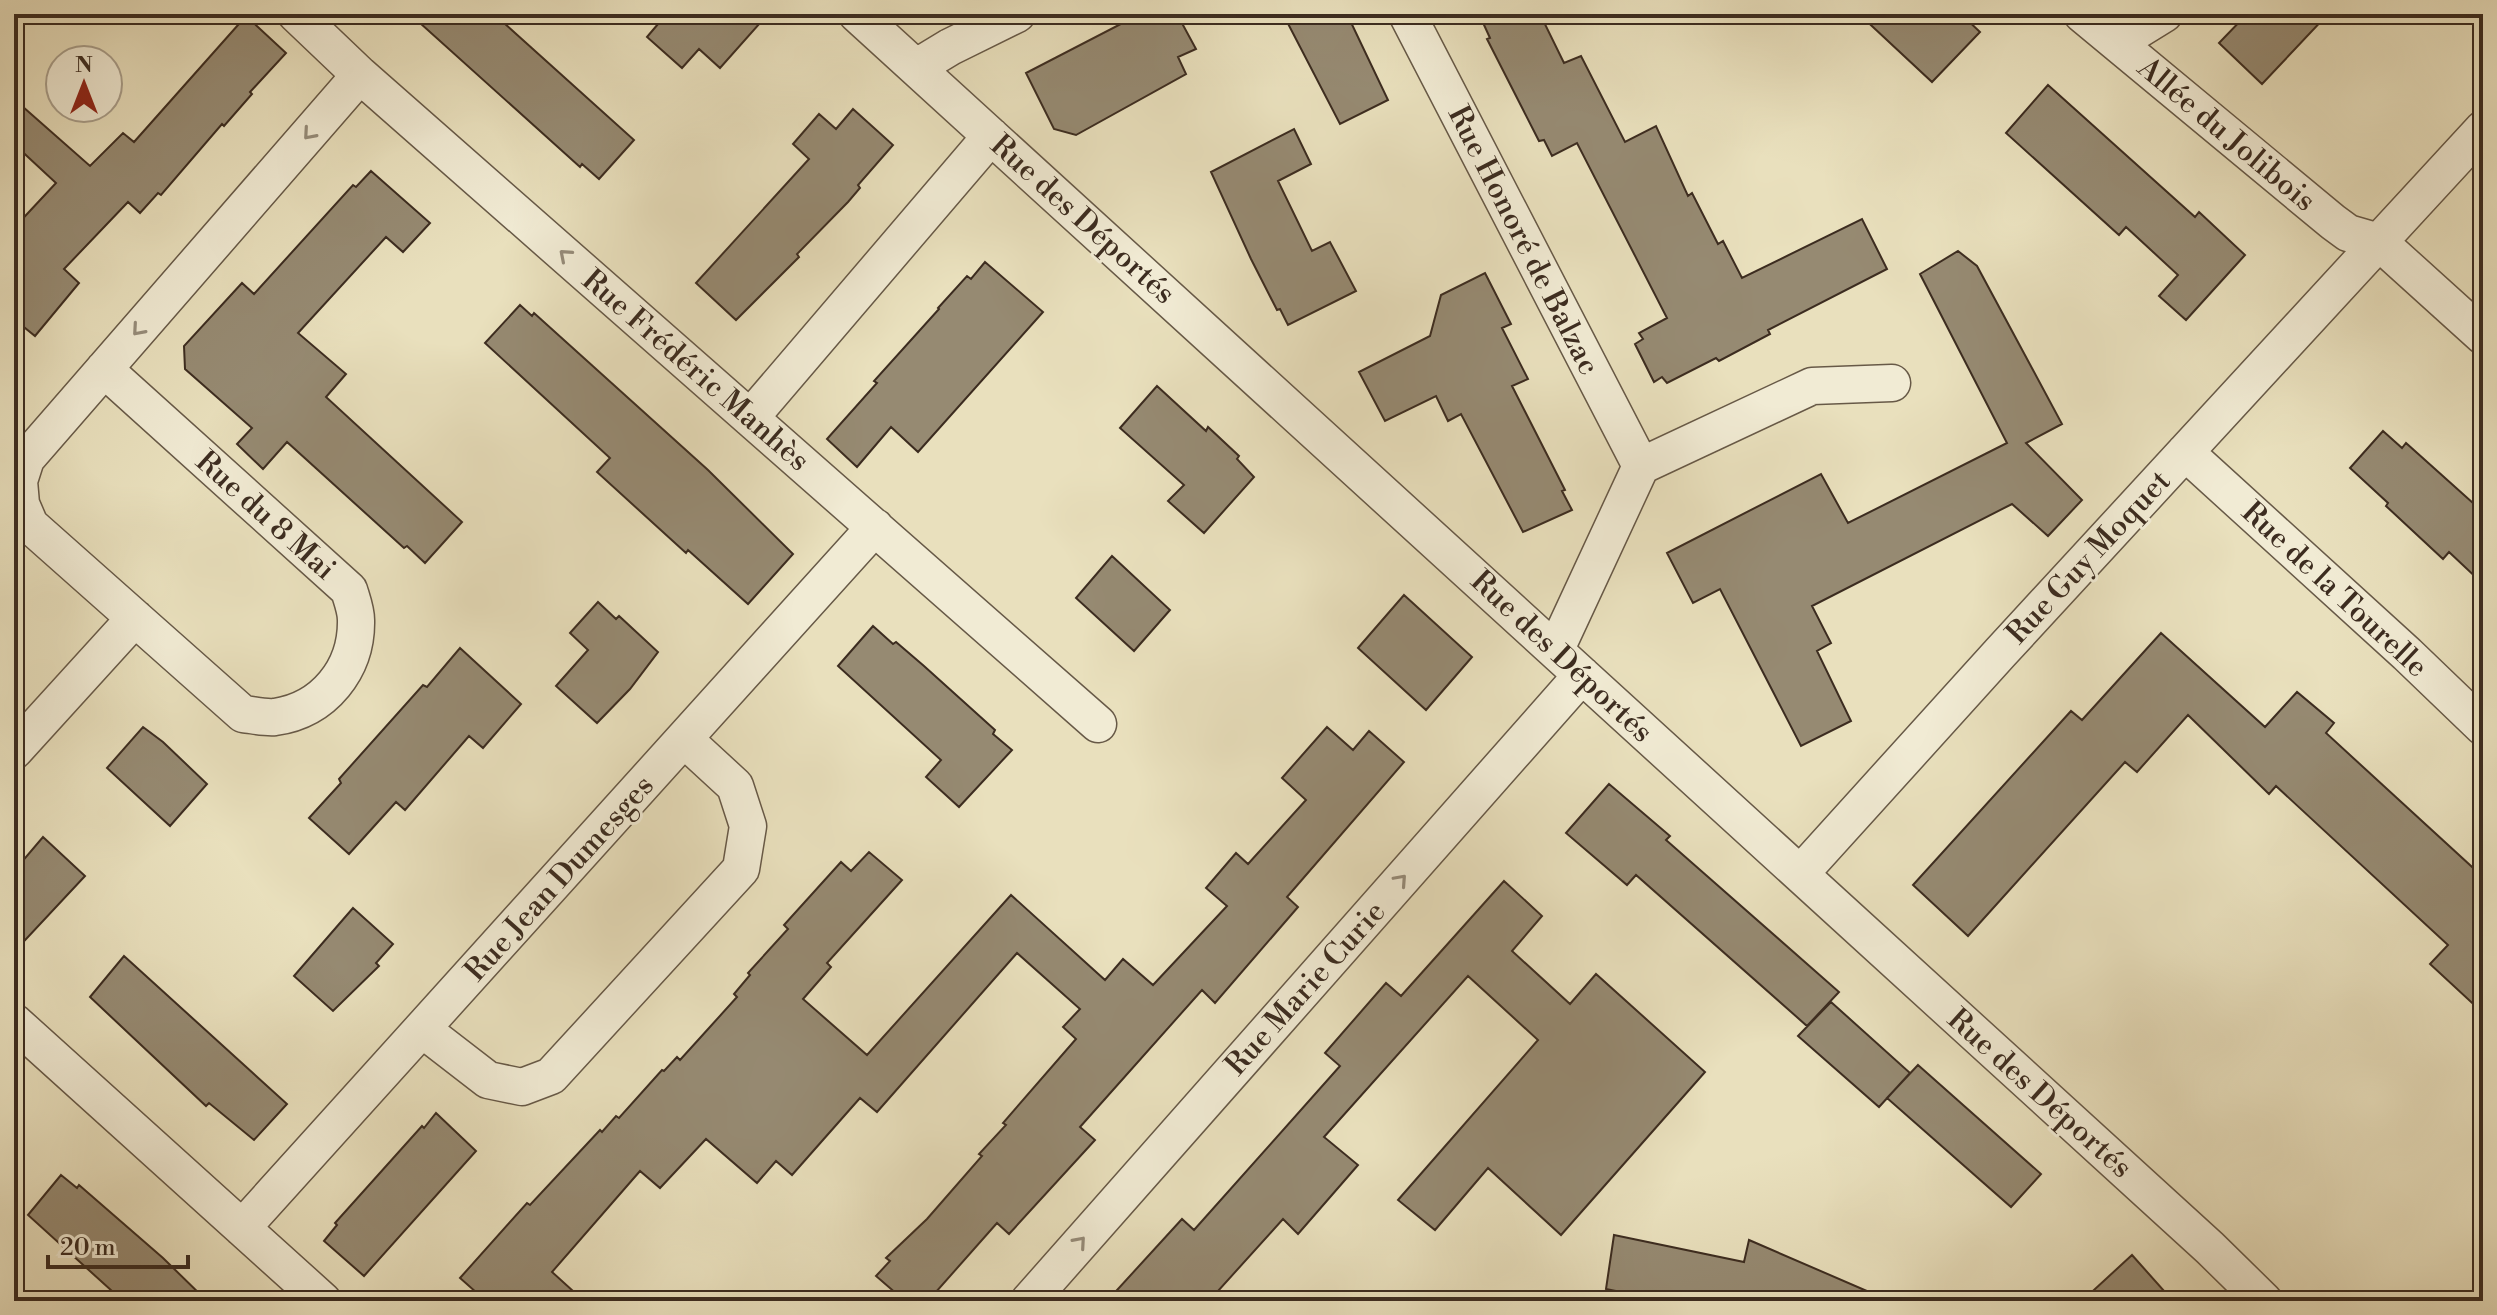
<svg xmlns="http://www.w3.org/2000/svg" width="2497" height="1315" viewBox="0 0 2497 1315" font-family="'Libre Bodoni',serif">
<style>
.building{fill:#968a72;stroke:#3c2c20;stroke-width:2}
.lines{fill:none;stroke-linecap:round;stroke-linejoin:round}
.minor-casing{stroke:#675947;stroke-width:39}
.minor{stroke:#f1ebd4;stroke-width:36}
.oneway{stroke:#968c7a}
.labels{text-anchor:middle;stroke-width:6;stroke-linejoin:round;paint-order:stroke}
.street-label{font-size:30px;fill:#3c2c20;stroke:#f1ebd4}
</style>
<rect width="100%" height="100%" fill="#e9e0bd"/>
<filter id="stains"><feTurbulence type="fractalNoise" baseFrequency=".0025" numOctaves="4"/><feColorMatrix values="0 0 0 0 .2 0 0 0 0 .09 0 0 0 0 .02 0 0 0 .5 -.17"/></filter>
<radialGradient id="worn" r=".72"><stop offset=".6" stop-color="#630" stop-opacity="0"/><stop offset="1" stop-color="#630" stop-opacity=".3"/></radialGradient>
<!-- building -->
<path class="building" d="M410,14h84l140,126 -35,39 -17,-15 -2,3z
M661,14h107l-48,54 -21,-19 -17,19 -35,-31 17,-20z
M1140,14h37l19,35 -18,8 8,17 -110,61 -22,-6 -28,-56z
M1283,14h64l41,86 -48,24z
M1479,14h61l24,49 17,-7 44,86 31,-16 32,70 4,-3 26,51 5,-3 19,37 120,-59 25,50 -119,61 2,4 -51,27 -3,-3 -49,25 -5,-6 -8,5 -19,-38 8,-5 -4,-6 28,-15 -90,-175 -25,13 -8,-16 -5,1 -52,-102 3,-1z
M1859,14h102l19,18 -48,50z
M2247,14h81l-66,70 -43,-41z
M246,16l40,37 -36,39 2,2 -28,32 -2,-2 -61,71 -3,-2 -18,20 -12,-11 -64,67 15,14 -44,53 -21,-17v-91l42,-45 -42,-39v-45l76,67 33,-33 11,9z
M2048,85l147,132 4,-5 46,43 -59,65 -27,-24 19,-21 -52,-48 -7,8 -113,-102z
M853,109l40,36 -35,40 2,3 -12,14 -51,52 2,3 -63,63 -40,-37 113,-124 -16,-15 26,-30 17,15z
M1294,129l17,35 -33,17 34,70 18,-9 26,49 -68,34 -8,-16 -3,1 -26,-51 -40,-87z
M371,171l59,52 -27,29 -17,-15 -88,96 48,41 -20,23 136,125 -37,41 -18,-17 -3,2 -117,-106 -24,27 -26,-25 15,-16 -67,-59 -1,-23 58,-63 12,11 99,-109 3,2z
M1958,251l19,15 85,158 -36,19 56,57 -34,36 -36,-32 -200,102 19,37 -14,8 34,70 -50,25 -81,-157 -27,14 -26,-50 154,-79 27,49 159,-80 -87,-169z
M985,262l58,50 -125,140 -27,-25 -34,40 -30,-28 50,-56 -3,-2 65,-72 -1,-1 29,-32 4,3z
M1485,273l26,51 -9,4 26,51 -16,7 53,104 -3,1 10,19 -49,22 -62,-118 -13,7 -12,-25 -51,25 -26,-49 71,-36 11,-41z
M520,305l12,11 2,-3 174,157 85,84 -45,50 -60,-54 -2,3 -89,-81 13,-14 -125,-115z
M1157,386l49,45 2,-4 31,29 -2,3 17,18 -50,56 -36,-32 16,-16 -64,-57z
M2383,431l19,17 4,-5 77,69v72l-34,-32 -6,7 -57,-53 2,-3 -38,-35z
M1112,556l58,54 -36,41 -58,-53z
M1404,595l68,62 -46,53 -68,-62z
M598,602l18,17 3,-3 39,36 -28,37 -33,34 -41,-37 32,-36 -18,-17z
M873,626l20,18 3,-2 28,24 71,64 -2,4 19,16 -53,57 -33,-30 15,-17 -103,-94z
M2161,633l104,94 32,-35 37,31 -8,10 157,144v136l-53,-49 18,-19 -172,-159 -7,8 -81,-79 -51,57 -12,-10 -157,174 -55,-51 158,-174 11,9z
M460,648l61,56 -38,44 -14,-12 -64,74 -9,-8 -47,52 -40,-36 32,-35 -2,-4 84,-94 4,2z
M143,727l20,15 44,42 -37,42 -63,-58z
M1327,727l26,23 16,-19 35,31 -117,135 11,10 -83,96 -13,-13 -122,137 15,13 -86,94 -12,-11 -69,78h-23l-29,-25 14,-15 -4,-3 41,-39 55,-63 -3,-2 27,-29 -3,-2 73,-84 -13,-12 17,-18 -63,-56 -140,159 -17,-14 -68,77 -16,-14 -19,22 -51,-44 -46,49 -20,-17 -88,101 32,29h-98l-26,-23 67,-75 3,2 70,-75 2,2 14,-16 3,2 43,-48 2,1 13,-14 3,3 29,-32 28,-31 -3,-3 16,-19 -2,-2 40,-44 -4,-4 57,-63 10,9 18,-19 33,28 -75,83 4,4 -28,32 64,56 144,-160 94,85 18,-21 30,26 74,-79 -21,-18 30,-35 12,11 58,-64 -24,-22z
M1609,784l61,52 -4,4 173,152 -32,34 -171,-151 -9,10 -61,-52z
M43,837l42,39 -71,76v-81z
M1504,881l38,35 -30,35 58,53 26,-30 109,98 -144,163 -73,-67 -53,62 -37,-30 140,-160 -70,-64 -144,161 34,28 -60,69 -15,-15 -74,82h-102l75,-82 12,11 146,-164 -15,-13 61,-70 15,13z
M353,908l40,36 -17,19 3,3 -46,45 -39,-35z
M124,956l163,148 -33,36 -45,-37 -3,3 -116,-109z
M1831,1002l79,71 -31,34 -81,-71z
M1918,1065l123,109 -30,33 -124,-109z
M436,1113l40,38 -112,125 -40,-35 13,-16 -2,-2 87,-97 2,2z
M61,1175l16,13 2,-3 84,73 44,43h-84l-95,-86z
M1614,1235l130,27 5,-22 141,61h-225l-59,-12z
M2132,1255l41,46h-91z"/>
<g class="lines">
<!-- minor casing -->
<g class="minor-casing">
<path id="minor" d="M296,14l64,61 738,649
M857,14l1353,1234 54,53
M1407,14l234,452 -85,183
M2082,14l251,208 15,11 31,9 104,94
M2117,43l47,-29
M917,67l33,-20 67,-33
M104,369l245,221c3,10 7,20 7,30 1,49 -32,90 -81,97 -10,1 -22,-2 -32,-3l-213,-189 -9,-21 -2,-23 7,-22 334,-384
M750,418l241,-282
M2185,452l222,202 76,73
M1641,466l171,-80 80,-3
M14,751l121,-133
M1800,874l200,-221 483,-524
M14,1022l309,279
M422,1029l66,51 34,7 29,-11 190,-207 7,-43 -13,-40 -51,-47
M242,1228l633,-701
M1029,1301l553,-626"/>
</g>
<!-- minor -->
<use href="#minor" class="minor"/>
</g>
<!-- one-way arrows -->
<defs><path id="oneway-chevron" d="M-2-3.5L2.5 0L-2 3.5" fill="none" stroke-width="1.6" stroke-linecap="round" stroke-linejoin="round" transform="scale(2)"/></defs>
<g class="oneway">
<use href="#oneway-chevron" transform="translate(309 134) rotate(131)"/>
<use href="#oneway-chevron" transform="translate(565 255) rotate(-139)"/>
<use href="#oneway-chevron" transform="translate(138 330) rotate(131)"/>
<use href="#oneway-chevron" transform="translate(1401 880) rotate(-48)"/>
<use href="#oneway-chevron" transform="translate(1080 1242) rotate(-49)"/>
</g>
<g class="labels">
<!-- street labels -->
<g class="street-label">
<text transform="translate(2227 134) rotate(40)" y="10">Allée du Jolibois</text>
<text transform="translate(1083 219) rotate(42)" y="10">Rue des Déportés</text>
<text transform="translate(1524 240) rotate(63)" y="10">Rue Honoré de Balzac</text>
<text transform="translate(696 370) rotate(41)" y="10">Rue Frédéric Manhès</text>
<text transform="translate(266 515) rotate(42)" y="10">Rue du 8 Mai</text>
<text transform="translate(2088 557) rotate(-47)" y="10">Rue Guy Moquet</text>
<text transform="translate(2335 589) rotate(43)" y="10">Rue de la Tourelle</text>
<text transform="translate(1562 656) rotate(43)" y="10">Rue des Déportés</text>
<text transform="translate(559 878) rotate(-48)" y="10">Rue Jean Dumesges</text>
<text transform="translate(1305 988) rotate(-48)" y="10">Rue Marie Curie</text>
<text transform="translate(2040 1093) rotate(42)" y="10">Rue des Déportés</text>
</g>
</g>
<!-- margin -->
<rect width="2497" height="1315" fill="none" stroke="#e9e0bd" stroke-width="48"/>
<rect x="16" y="16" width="2465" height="1283" fill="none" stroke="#3c2c20" stroke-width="4"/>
<rect x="24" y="24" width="2449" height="1267" fill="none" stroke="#3c2c20" stroke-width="2"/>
<!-- north arrow -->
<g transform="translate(84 84)"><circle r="38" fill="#f1ebd4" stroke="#a99f8c" stroke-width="2"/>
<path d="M0-6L14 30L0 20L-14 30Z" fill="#8f2418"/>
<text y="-12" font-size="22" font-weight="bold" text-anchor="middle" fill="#3c2c20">N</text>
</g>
<!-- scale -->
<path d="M48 1255v12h140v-12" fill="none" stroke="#3c2c20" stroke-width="4"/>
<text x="60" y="1255" font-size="24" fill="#3c2c20" stroke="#f1ebd4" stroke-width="6" paint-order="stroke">20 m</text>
<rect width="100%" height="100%" filter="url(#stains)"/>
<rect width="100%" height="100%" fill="url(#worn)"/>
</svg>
